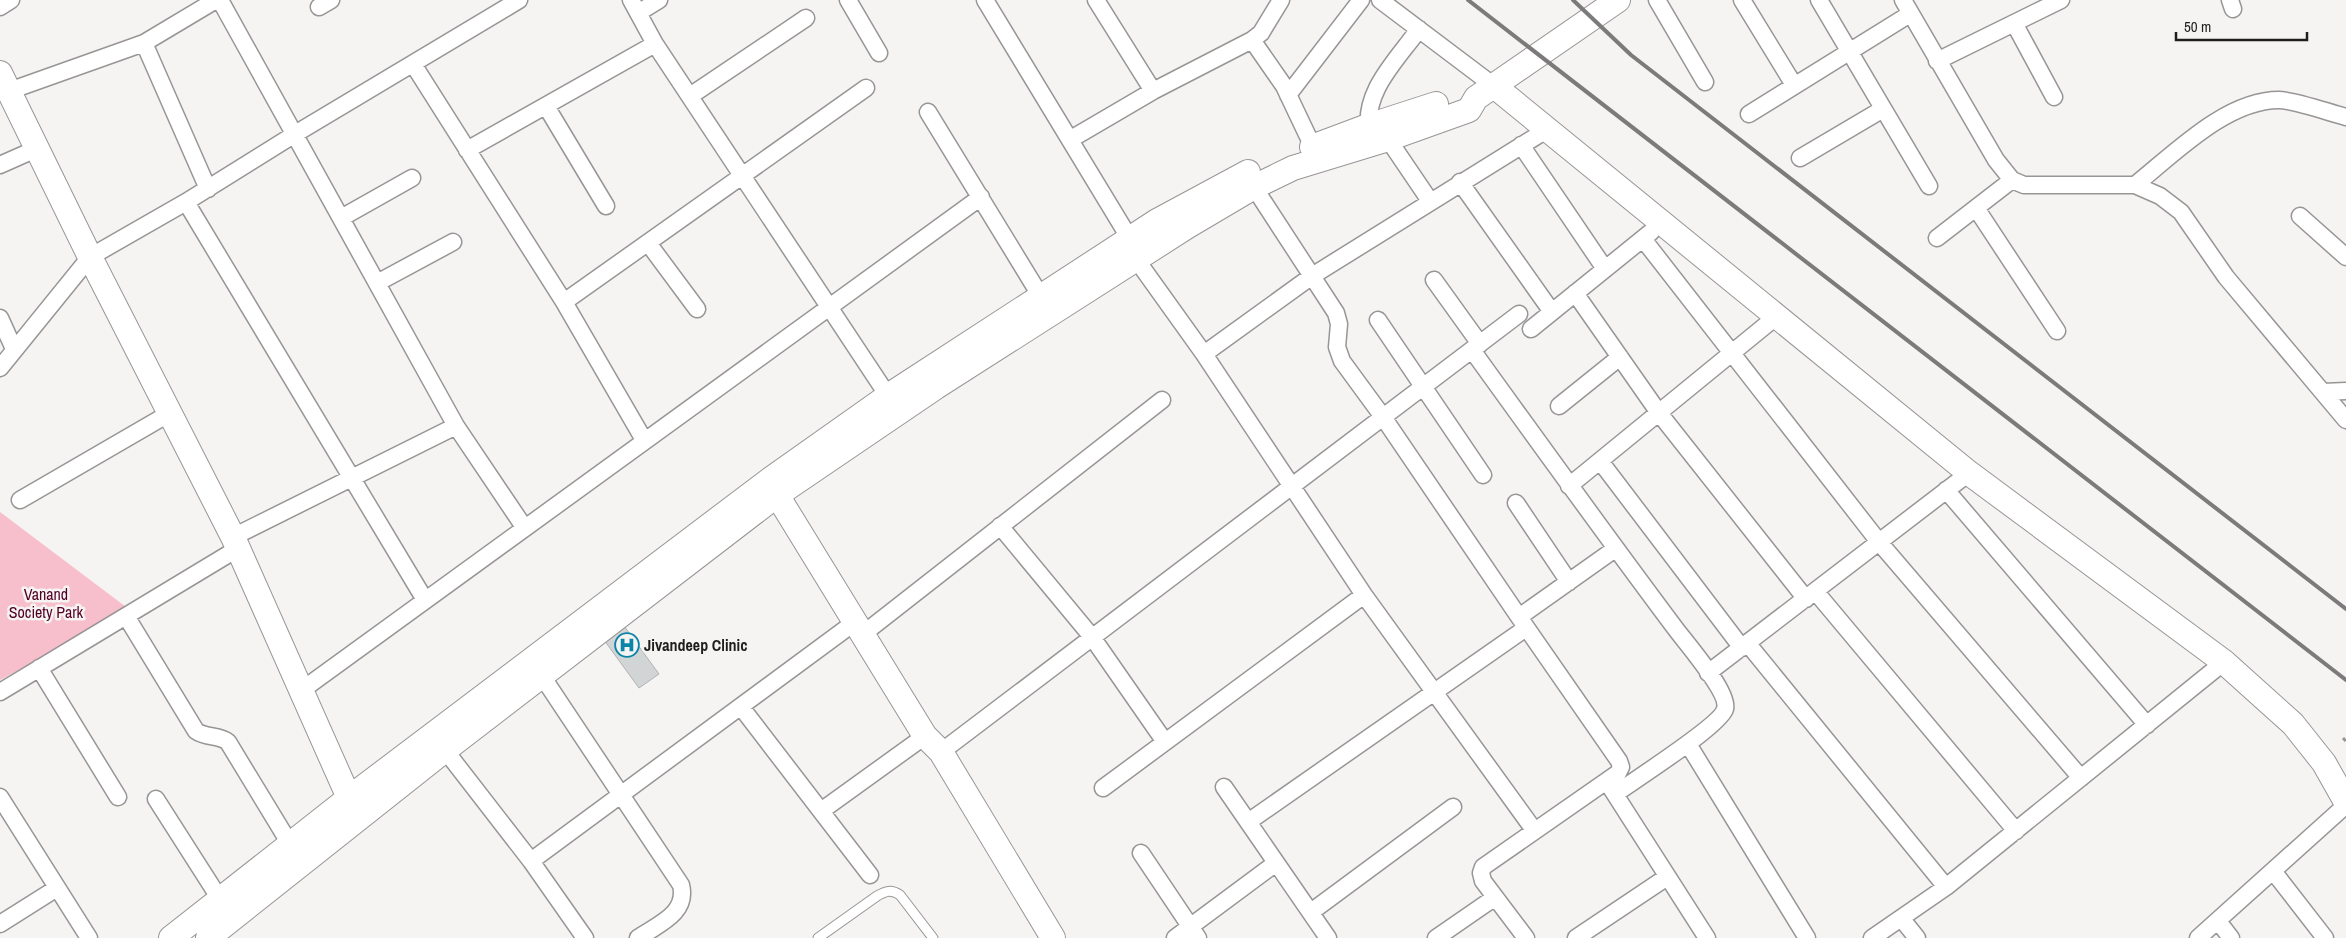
<svg xmlns="http://www.w3.org/2000/svg" width="2346" height="938" viewBox="0 0 2346 938" font-family="'Archivo Narrow',sans-serif">
<style>
.green{fill:#f7becb}
.building{fill:#d2d5d6;stroke:#b0b3b4}
.lines{fill:none;stroke-linecap:round;stroke-linejoin:round}
.lane-casing{stroke:#989596;stroke-width:11}
.street-casing{stroke:#989596;stroke-width:19}
.secondary-casing{stroke:#989596;stroke-width:26}
.path{stroke:#969494;stroke-width:3;stroke-dasharray:4 2.5;stroke-linecap:butt}
.lane{stroke:#fff;stroke-width:9}
.street{stroke:#fff;stroke-width:16}
.secondary{stroke:#fff;stroke-width:24}
.rail{stroke:#7c7a7a;stroke-width:4}
.labels{text-anchor:middle;stroke-width:5;stroke-linejoin:round;paint-order:stroke}
.park-label{font-size:16px;fill:#530024;stroke:#f6f3f3}
.poi-label{font-size:16px;font-weight:bold;fill:#1f1e1e;stroke:#f6f3f3;text-anchor:start}
</style>
<rect width="100%" height="100%" fill="#f6f3f3"/>
<!-- green -->
<path class="green" d="M0,512l130,98 -130,70z"/>
<!-- building -->
<path class="building" d="M624,626l35,48 -20,14 -35,-48z"/>
<g class="lines">
<!-- lane casing -->
<g class="lane-casing">
<path id="lane" d="M818,938l59,-42c9,-5 14,-7 23,-1l33,43"/>
</g>
<!-- street casing -->
<g class="street-casing">
<path id="street" d="M220,0l236,426 68,101
M631,0l24,44 239,361
M848,0l31,53
M985,0l145,239
M1096,0l57,91
M1380,0l114,86
M1657,0l48,82
M1742,0l52,85
M1819,0l110,186
M1903,0l93,160 16,20 12,5h111l25,11 21,16 45,65 120,143
M2230,0l3,9
M0,7l11,-7
M319,7l12,-7
M638,13l21,-13
M2014,23l40,74
M1252,40l32,46 29,61
M144,43l64,146
M1937,61l124,-61
M413,64l151,238 80,138
M9,91l135,-48 72,-43
M1288,95l73,-95
M690,96l116,-78
M546,106l60,100
M928,112l118,193
M1749,114l161,-100
M1370,134c-9,-41 27,-74 49,-105
M1071,139l82,-48 99,-51 9,-7 20,-33
M1388,139l42,62
M1521,145l84,124
M467,150l188,-106
M1800,158l83,-49
M0,165l36,-16
M1248,178l88,135 3,11 -2,23 5,14 41,56 136,200 100,144 2,6 -3,6 -135,94 -2,6 2,8 43,57
M1460,182l92,130
M2135,185c39,-31 91,-85 144,-85 15,0 51,13 67,17
M186,202l239,398
M1976,208l81,123
M2300,216l46,41
M341,218l71,-40
M1937,238l75,-58
M1643,239l236,303 202,236
M648,243l49,66
M1131,252l73,102 160,241 170,235
M1434,280l46,64
M377,283l76,-41
M1575,293l84,120 147,186
M564,302l302,-214
M0,318l14,31
M1378,320l105,155
M1531,329l120,-97
M1472,350c67,93 134,186 203,278 11,15 55,65 50,81 -4,16 -92,72 -110,85
M1204,354l108,-78 236,-147
M0,368l90,-111 96,-55 109,-68 224,-134
M2323,392l23,-1
M1559,406l61,-49
M1600,461l142,187
M1569,486l208,-170
M1946,490l201,235
M20,500l150,-87
M1516,503l53,79
M1000,526l92,111 73,105
M233,537l223,-111
M1815,591l201,240
M126,616l70,115c10,7 23,4 32,11l62,102
M1519,617l96,-68
M863,634l299,-234
M1748,644l198,243
M39,668l79,129
M1708,673l261,-200
M542,676l139,209c7,28 -22,39 -43,53
M302,690l679,-493
M0,692l237,-143
M741,707l129,168
M1688,744l119,194
M445,750l86,111 54,77
M941,752l578,-438
M1609,785l98,153
M1224,787l104,151
M1103,788l261,-193
M0,797l89,141
M156,799l69,108
M821,811l104,-75
M1248,822l278,-194
M1141,853l57,85
M531,861l324,-239
M2273,871l52,67
M1311,912l142,-105
M1901,918l16,20
M2218,921l13,17
M0,924l57,-36
M1175,938l101,-75
M1436,938l58,-40
M1576,938l91,-61
M1872,938l74,-51 278,-225
M2198,938l148,-133"/>
</g>
<!-- secondary casing -->
<g class="secondary-casing">
<path id="secondary" d="M0,73l90,184 143,280 116,261 9,13
M1494,86l475,387 255,189 69,62 31,39 22,39
M1312,147l56,-21 68,-22
M769,482l156,254 16,16 112,186
M171,938l178,-140 419,-317 120,-85 269,-175 91,-49
M208,938l237,-188 332,-255 159,-108 252,-161 66,-39 39,-19 95,-29 81,-29 7,-12 142,-98"/>
</g>
<!-- path -->
<path class="path" d="M2343,738l3,3"/>
<!-- lane -->
<use href="#lane" class="lane"/>
<!-- street -->
<use href="#street" class="street"/>
<!-- secondary -->
<use href="#secondary" class="secondary"/>
<!-- rail -->
<path class="rail" d="M1468,0l878,680
M1573,0l58,55 715,554"/>
</g>
<!-- icons -->
<defs>
<g id="hospital-ring" transform="scale(1.25)"><circle r="9.5" fill="#f6f3f3" stroke="#0b84a9" stroke-width="1.5"/><path d="M-5-5h3v3.5h4V-5h3V5h-3V1.5h-4V5h-3Z" fill="#0b84a9"/></g>
</defs>
<g fill-rule="evenodd">
<use href="#hospital-ring" x="627" y="645"/>
</g>
<g class="labels">
<!-- park labels -->
<g class="park-label">
<text x="46" y="600">Vanand<tspan x="46" dy="18">Society Park</tspan></text>
</g>
<!-- poi labels -->
<g class="poi-label">
<text x="644" y="651">Jivandeep Clinic</text>
</g>
</g>
<!-- scale -->
<path d="M2176 32v8h131v-8" fill="none" stroke="#1f1e1e" stroke-width="2.5"/>
<text x="2184" y="32" font-size="15" fill="#1f1e1e" stroke="#f6f3f3" stroke-width="4" paint-order="stroke">50 m</text>
</svg>
